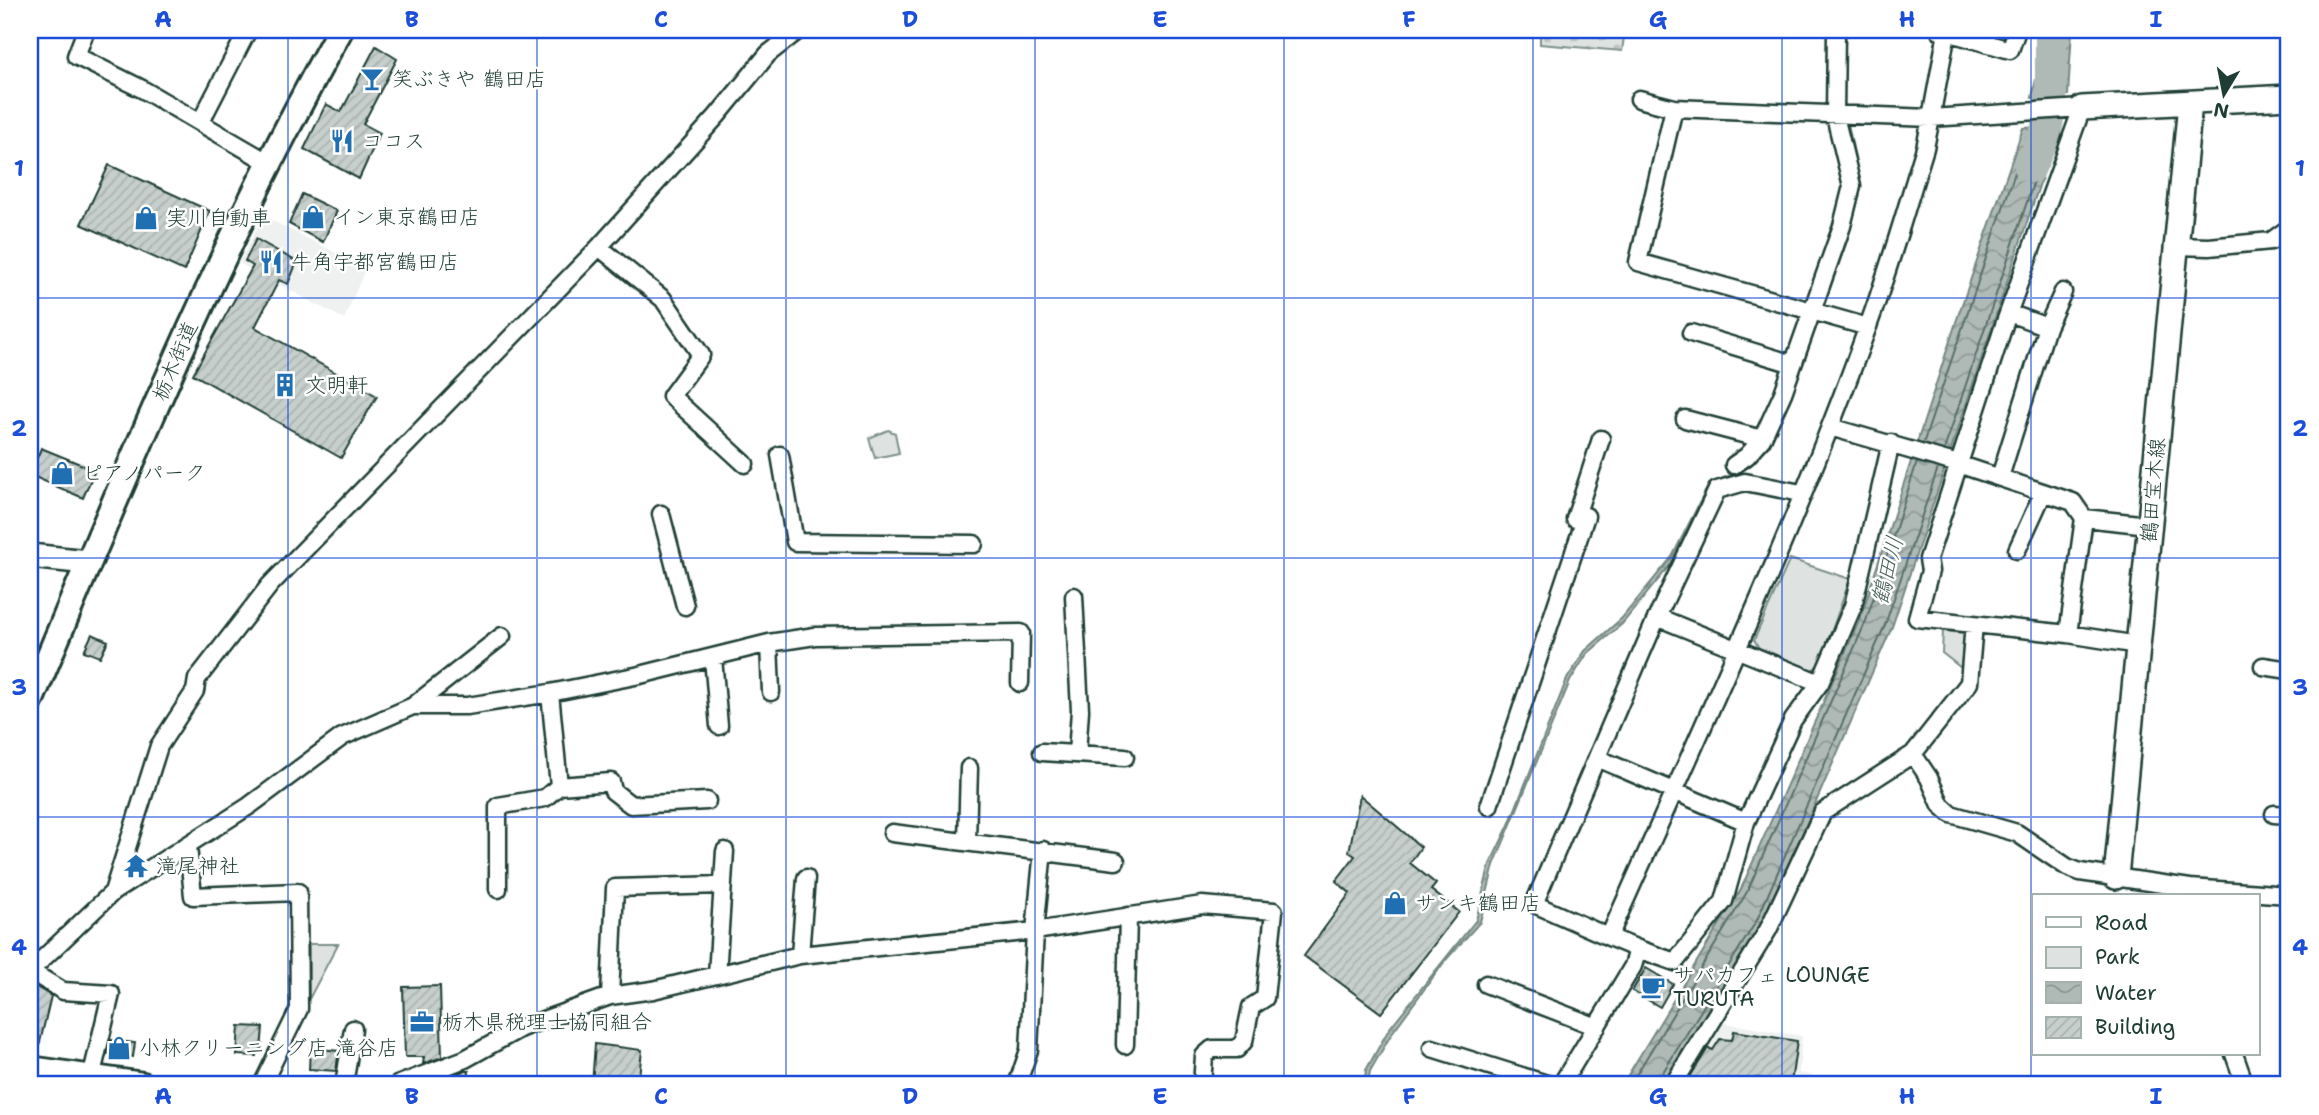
<svg xmlns="http://www.w3.org/2000/svg" width="2319" height="1115" viewBox="0 0 2319 1115" font-family="'Shantell Sans','Klee One',sans-serif">
<style>
.built{fill:#eef1f0}
.cemetery{fill:url(#cemetery-stones);stroke:#7e908b;stroke-width:2}
.green{fill:#dee3e2;stroke:#7e908b;stroke-width:2}
.water{fill:url(#water-waves);stroke:#758883;stroke-width:2}
.lines{fill:none;stroke-linecap:round;stroke-linejoin:round}
.shore{stroke:#596f68;stroke-width:2}
.river{stroke:#afbab7;stroke-width:32}
.building{fill:url(#building-hatch);stroke:#1f3d34;stroke-width:2}
.street-casing{stroke:#1f3d34;stroke-width:21}
.secondary-casing{stroke:#1f3d34;stroke-width:28}
.primary-casing{stroke:#1f3d34;stroke-width:30}
.street{stroke:#fff;stroke-width:16}
.secondary{stroke:#fff;stroke-width:23}
.primary{stroke:#fff;stroke-width:24}
.grid{fill:none;stroke:#1d4ed8;stroke-width:2;stroke-opacity:0.55}
.labels{text-anchor:middle;stroke-width:5;stroke-linejoin:round;paint-order:stroke}
.poi-label{font-size:21px;fill:#1f3d34;stroke:#fff;text-anchor:start}
.street-label{font-size:21px;fill:#1f3d34;stroke:#fff}
.water-label{font-size:23px;font-style:italic;fill:#4a625b;stroke:#fff}
.neatline{fill:none;stroke:#1d4ed8;stroke-width:2.5}
.grid-label{font-size:23px;text-anchor:middle;font-weight:bold;fill:#1d4ed8}
</style>
<defs>
<pattern id="cemetery-stones" width="16" height="16" patternUnits="userSpaceOnUse" patternTransform="scale(1.75)"><rect width="16" height="16" fill="#dee3e2"/><path d="M2 7V4a2 2 0 0 1 4 0v3zM10 15v-3a2 2 0 0 1 4 0v3z" fill="#bec4c2"/></pattern>
<pattern id="water-waves" width="16" height="10" patternUnits="userSpaceOnUse" patternTransform="scale(1.75)"><rect width="16" height="10" fill="#afbab7"/><path d="M0 5q4-4 8 0t8 0" fill="none" stroke="#8e9896"/></pattern>
<pattern id="building-hatch" width="6" height="6" patternUnits="userSpaceOnUse" patternTransform="scale(1.75)"><rect width="6" height="6" fill="#c7cfcc"/><path d="M-1 1l2-2M0 6l6-6M5 7l2-2" fill="none" stroke="#aab3b0"/></pattern>
</defs>
<rect width="100%" height="100%" fill="#fff"/>
<filter id="ink" filterUnits="userSpaceOnUse"><feTurbulence type="fractalNoise" baseFrequency=".0143" numOctaves="2"/><feDisplacementMap in="SourceGraphic" scale="14" xChannelSelector="R" yChannelSelector="G"/><feConvolveMatrix kernelMatrix="1 2 1 2 8 2 1 2 1" color-interpolation-filters="sRGB"/></filter>
<g filter="url(#ink)">
<!-- built -->
<path class="built" d="M263,216l103,52 -22,51 -105,-56z
M1719,1022l83,14 -3,37 47,9 -2,3h-165z"/>
<!-- cemetery -->
<path class="cemetery" d="M1540,30h85l-3,21 -82,-7z"/>
<!-- green -->
<path class="green" d="M888,430l7,3 4,20 -24,5 -6,-20z
M1790,559l60,20 -30,85 -8,6 -53,-22 -5,-8z
M1943,631l20,2 5,6 -3,32 -23,-18z
M309,944h29l-29,55z"/>
<!-- water -->
<path class="water" d="M1842,30h4l-4,63 19,96 -14,52 -57,159 -21,46 -20,21 -37,20 -36,71 -54,66 -35,30 -17,27 -76,184 -14,57 -35,39 -53,72 -22,38 -2,14h-4l2,-15 23,-41 87,-109 14,-56 18,-37 59,-148 18,-28 37,-33 50,-61 37,-73 26,-11 13,-10 107,-263 -16,-107z
M2046,30h26l-4,65 -36,3z
M2059,126l-167,501 -129,297 -102,161h-39l119,-196 119,-270 98,-303 65,-188z"/>
<g class="lines">
<!-- shore -->
<path class="shore" d="M2052,30l-11,56 3,4 17,-4 4,-56
M1923,444l104,-307 19,-3 2,5 -104,311
M1630,1085l117,-193 119,-271 51,-159
M1655,1085l102,-165 128,-295 53,-157"/>
<!-- river -->
<path class="river" d="M2030,167l16,-35 5,-35v-67"/>
</g>
<!-- building -->
<path class="building" d="M376,46l21,13 -34,65 17,9 -21,46 -55,-30 22,-45 15,8z
M109,165l101,46 -26,60 -103,-47z
M302,194l35,17 -14,31 -34,-18z
M256,239l41,23 -9,22 -9,-4 -24,47 122,69 -36,62 -148,-84 60,-108 -8,-5z
M41,448l54,22 -12,28 -53,-23z
M92,634l16,7 -8,16 -16,-6z
M1360,795l61,52 -11,16 26,21 -5,6 28,22 -78,101 -77,-57 46,-63 -14,-12 19,-25 -6,-4z
M1646,968l27,16 -13,23 -28,-16z
M30,983l21,13 -14,59 -7,-1z
M440,986l2,71 -19,7 1,-7h-19l-2,-70z
M239,1026l24,1 -2,24h-5v5l-19,-1z
M1734,1031l63,10 -6,42 -35,-5 -1,7h-70l23,-37 5,2 7,-11 12,1z
M111,1040l24,3 -2,14 -25,-3z
M595,1044l47,6 -4,35h-46z
M310,1048l29,3 -3,20 -27,-2z
M464,1071h5l-1,14h-42z"/>
<g class="lines">
<!-- street casing -->
<g class="street-casing">
<path id="street" d="M86,30l-10,26 66,33 127,74
M1947,32l63,18 7,-20
M1639,99l35,9 257,10 16,-86 -8,-2
M1674,108l-36,154 230,65
M200,123l48,-93
M2176,246l33,1 62,-6 18,-13
M599,247l64,52 38,56 -30,41 74,68
M2009,313l38,14
M1691,333l102,31
M1685,419l77,20
M1830,427l128,37 115,38 11,16 -16,116
M780,455l15,87 179,2
M1734,465l13,-9 15,-17 21,-46 59,-167 10,-40 -17,-70 1,-86
M2000,477l47,-150 16,-35
M661,514l24,92
M2084,518l65,7
M1575,519l26,-80
M2017,550l26,-57
M1074,596l6,114 -3,44
M1657,617l163,66
M769,643l2,49
M713,658l6,68
M2263,666l26,4
M550,693l90,-18 129,-32 46,-7 206,-3 -1,50
M413,706h54l83,-13 9,93 -14,12 -47,8v83
M1042,752l83,5
M1913,754l16,24 12,27 10,9 66,19 50,34 13,5 110,16
M1597,758l149,64
M559,786l52,-4 2,9 18,14 76,-4
M1489,806l97,-290
M2274,814l15,1
M892,833l224,28
M967,841l2,-73
M188,846l5,50 105,-4 1,117 -37,76
M113,892l136,-86 93,-69 71,-31 89,-70
M2191,896l-1,-8 99,7
M1609,937l-75,-33 123,-287 60,-127 28,-8 56,11
M1638,949l37,13 49,-61 22,-79 47,-102 27,-37 33,-77 38,-163
M800,955l6,-77
M30,971l83,-79 46,-146 36,-55 2,-12 73,-94 329,-338 118,-131 51,-62 31,-24
M30,971l33,20 48,3 -20,84
M717,975l8,-124
M1486,984l111,43
M610,996l5,-108 108,-3
M1125,1045l3,-129
M1432,1048l118,37
M2234,1054l11,31
M344,1085l9,-56
M397,1085l68,-26 56,-31 89,-32 43,-6 147,-35 235,-24 167,-26 72,6 -9,87 -14,9 -7,34 -7,8h-25l-8,7 -2,29
M1017,1085l12,-35 6,-119 8,-81
M1561,1085l72,-119 5,-17 -29,-12c89,-201 183,-401 258,-608 22,-59 39,-121 58,-181l6,-30 151,-10 -78,217 -76,234 2,12 -13,47 151,16 70,11
M1673,1085l95,-155 55,-118 90,-58 56,-71 5,-59"/>
</g>
<!-- secondary casing -->
<g class="secondary-casing">
<path id="secondary" d="M2082,108l207,-11
M30,556l57,6
M2116,877l74,-774"/>
</g>
<!-- primary casing -->
<g class="primary-casing">
<path id="primary" d="M30,702c96,-228 189,-456 310,-672
M30,1069l113,16"/>
</g>
<!-- street -->
<use href="#street" class="street"/>
<!-- secondary -->
<use href="#secondary" class="secondary"/>
<!-- primary -->
<use href="#primary" class="primary"/>
</g>
</g>
<!-- grid -->
<path class="grid" d="M288,30v1055M537,30v1055M786,30v1055M1035,30v1055M1284,30v1055M1533,30v1055M1782,30v1055M2031,30v1055M30,298h2259M30,558h2259M30,817h2259"/>
<!-- icons -->
<defs>
<g id="bar-bare" transform="scale(1.89)"><path d="M-6-5H6L.8 .8V4.5H3.5V6h-7V4.5H-.8V.8Z" fill="#1f6fb2" stroke="#fff" stroke-width="2.5" paint-order="stroke"/></g>
<g id="restaurant-bare" transform="scale(1.89)"><path d="M-5-6h1v4h1v-4h1v4h1v-4h1v5L-1.5 .5V6h-2V.5L-5-1ZM5-6V6H3V1.5H1.5Q1.5-4 5-6Z" fill="#1f6fb2" stroke="#fff" stroke-width="2.5" paint-order="stroke"/></g>
<g id="shop-bare" transform="scale(1.89)"><path d="M-5-2.5h2.3a2.7 3.5 0 0 1 5.4 0H5L5.5 6h-11ZM-1.5-2.5h3a1.5 2.3 0 0 0-3 0Z" fill="#1f6fb2" stroke="#fff" stroke-width="2.5" paint-order="stroke"/></g>
<g id="building-bare" transform="scale(1.89)"><path d="M-4-6H4V6H1V3H-1V6H-4ZM-2.5-4.3h1.7v1.8h-1.7ZM.8-4.3h1.7v1.8H.8ZM-2.5-1h1.7V.8h-1.7ZM.8-1h1.7V.8H.8Z" fill="#1f6fb2" stroke="#fff" stroke-width="2.5" paint-order="stroke"/></g>
<g id="temple-bare" transform="scale(1.89)"><path d="M0-6L5-2H3V0L6.5 2.5H4V6H1.5V3h-3V6H-4V2.5H-6.5L-3 0V-2H-5Z" fill="#1f6fb2" stroke="#fff" stroke-width="2.5" paint-order="stroke"/></g>
<g id="cafe-bare" transform="scale(1.89)"><path d="M-5.5-4.5H6V0H3Q3 3.5 0 3.5H-2.5Q-5.5 3.5-5.5 0ZM3-3.2v2h1.7v-2ZM-6 4.5H4V6H-6Z" fill="#1f6fb2" stroke="#fff" stroke-width="2.5" paint-order="stroke"/></g>
<g id="office-bare" transform="scale(1.89)"><path d="M-6-3h4V-5.5h4V-3h4V5H-6ZM-1-4.5V-3h2v-1.5ZM-6 0V1H6V0Z" fill="#1f6fb2" stroke="#fff" stroke-width="2.5" paint-order="stroke"/></g>
</defs>
<g fill-rule="evenodd">
<use href="#bar-bare" x="372" y="79"/>
<use href="#restaurant-bare" x="342" y="141"/>
<use href="#shop-bare" x="313" y="217"/>
<use href="#shop-bare" x="146" y="218"/>
<use href="#restaurant-bare" x="271" y="262"/>
<use href="#building-bare" x="285" y="385"/>
<use href="#shop-bare" x="62" y="473"/>
<use href="#temple-bare" x="136" y="866"/>
<use href="#shop-bare" x="1395" y="903"/>
<use href="#cafe-bare" x="1653" y="987"/>
<use href="#office-bare" x="422" y="1022"/>
<use href="#shop-bare" x="119" y="1048"/>
</g>
<g class="labels">
<!-- poi labels -->
<g class="poi-label">
<text x="392" y="86">笑ぶきや 鶴田店</text>
<text x="362" y="148">ココス</text>
<text x="333" y="224">イン東京鶴田店</text>
<text x="166" y="225">実川自動車</text>
<text x="291" y="269">牛角宇都宮鶴田店</text>
<text x="305" y="392">文明軒</text>
<text x="82" y="480">ピアノパーク</text>
<text x="156" y="873">滝尾神社</text>
<text x="1415" y="910">サンキ鶴田店</text>
<text x="1673" y="982">サパカフェ LOUNGE<tspan x="1673" dy="24">TURUTA</tspan></text>
<text x="442" y="1029">栃木県税理士協同組合</text>
<text x="139" y="1055">小林クリーニング店 滝谷店</text>
</g>
<!-- street labels -->
<g class="street-label">
<text transform="translate(175 361) rotate(-67)" y="7">栃木街道</text>
<text transform="translate(2153 490) rotate(-85)" y="7">鶴田宝木線</text>
</g>
<!-- water labels -->
<g class="water-label">
<text transform="translate(1887 570) rotate(-76)" y="8">鶴田川</text>
</g>
</g>
<!-- margin -->
<rect width="2319" height="1115" fill="none" stroke="#fff" stroke-width="77"/>
<!-- legend -->
<rect x="2032" y="894" width="228" height="161" fill="#ffffff" stroke="#a5b1ae" stroke-width="2"/>
<rect x="2046" y="917" width="35" height="10" fill="#ffffff" stroke="#a5b1ae" stroke-width="2"/>
<text x="2095" y="930" font-size="21" fill="#1f3d34">Road</text>
<rect x="2046" y="947" width="35" height="21" fill="#dee3e2" stroke="#a5b1ae" stroke-width="2"/>
<text x="2095" y="964" font-size="21" fill="#1f3d34">Park</text>
<rect x="2046" y="982" width="35" height="21" fill="url(#water-waves)" stroke="#a5b1ae" stroke-width="2"/>
<text x="2095" y="1000" font-size="21" fill="#1f3d34">Water</text>
<rect x="2046" y="1017" width="35" height="21" fill="url(#building-hatch)" stroke="#a5b1ae" stroke-width="2"/>
<text x="2095" y="1034" font-size="21" fill="#1f3d34">Building</text>
<!-- north arrow -->
<g transform="translate(2224 94) rotate(190)" stroke="#ffffff" stroke-width="5" paint-order="stroke">
<path d="M0-5L12 26L0 18L-12 26Z" fill="#1f3d34"/>
<text y="-10" font-size="19" font-weight="bold" text-anchor="middle" fill="#1f3d34">N</text>
</g>
<rect x="38" y="38" width="2242" height="1038" class="neatline"/>
<g class="grid-label">
<text x="163" y="27">A</text>
<text x="412" y="27">B</text>
<text x="661" y="27">C</text>
<text x="910" y="27">D</text>
<text x="1160" y="27">E</text>
<text x="1409" y="27">F</text>
<text x="1658" y="27">G</text>
<text x="1907" y="27">H</text>
<text x="2156" y="27">I</text>
<text x="19" y="176">1</text>
<text x="2300" y="176">1</text>
<text x="19" y="436">2</text>
<text x="2300" y="436">2</text>
<text x="19" y="695">3</text>
<text x="2300" y="695">3</text>
<text x="19" y="955">4</text>
<text x="2300" y="955">4</text>
<text x="163" y="1104">A</text>
<text x="412" y="1104">B</text>
<text x="661" y="1104">C</text>
<text x="910" y="1104">D</text>
<text x="1160" y="1104">E</text>
<text x="1409" y="1104">F</text>
<text x="1658" y="1104">G</text>
<text x="1907" y="1104">H</text>
<text x="2156" y="1104">I</text>
</g>
</svg>
